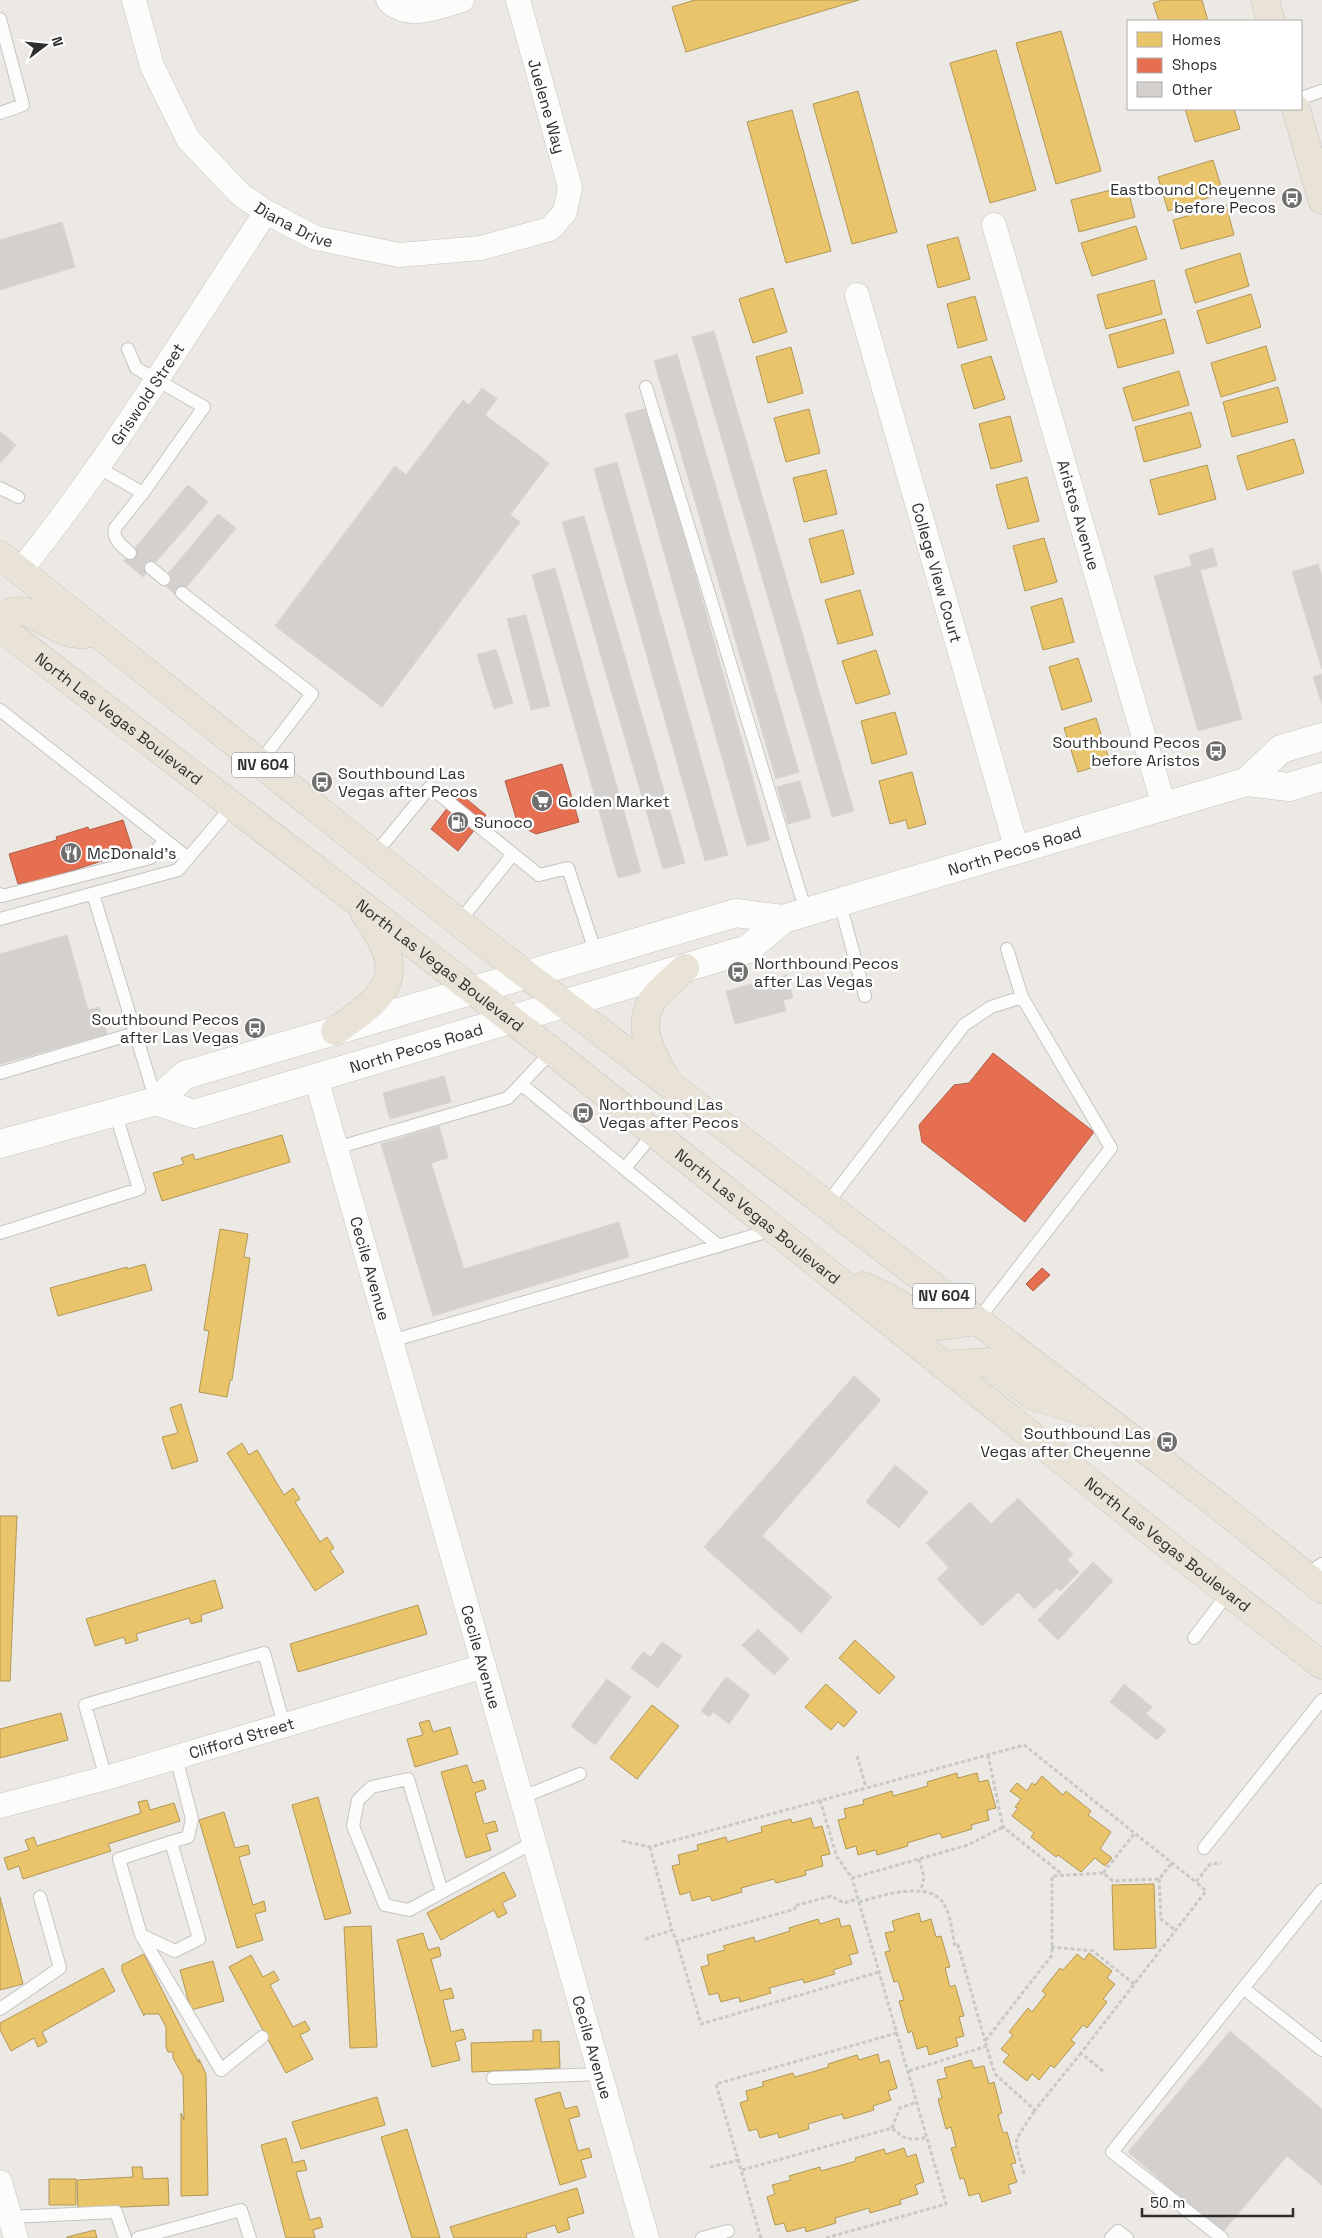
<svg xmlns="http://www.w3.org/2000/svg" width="1322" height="2238" viewBox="0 0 1322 2238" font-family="'Space Grotesk',sans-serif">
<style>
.homes{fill:#e9c46a;stroke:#b19758}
.shops{fill:#e76f51;stroke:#b05c46}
.building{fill:#d3d0cd;stroke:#d7d4d0}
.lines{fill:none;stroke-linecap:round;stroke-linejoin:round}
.service-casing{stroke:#c5c4c5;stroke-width:14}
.minor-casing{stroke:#c5c4c5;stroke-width:25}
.secondary-casing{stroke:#c5c4c5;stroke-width:29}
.primary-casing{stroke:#c6c5c4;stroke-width:29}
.path{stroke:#c9c9c8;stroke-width:3;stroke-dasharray:4 2.5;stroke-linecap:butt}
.service{stroke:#fcfcfb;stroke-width:12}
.minor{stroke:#fcfcfb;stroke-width:24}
.secondary{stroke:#fcfcfb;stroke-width:28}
.primary{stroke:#e8e3d6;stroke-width:28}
.labels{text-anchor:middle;stroke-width:5;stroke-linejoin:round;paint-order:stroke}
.shield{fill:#fff;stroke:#6d6d6d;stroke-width:1}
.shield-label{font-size:15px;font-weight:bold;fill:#2e2e2e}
.street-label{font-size:16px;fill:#2e2e2e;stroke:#fff}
.poi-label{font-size:16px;fill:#2e2e2e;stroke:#fff;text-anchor:start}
</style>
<rect width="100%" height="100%" fill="#ece8e4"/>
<!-- homes -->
<path class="homes" d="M695,0h164l-173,52 -14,-45z
M1162,0h40l6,21h-49l-6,-18z
M1061,31l40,140 -45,13 -40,-141z
M996,50l40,140 -46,13 -40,-140z
M858,91l39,141 -45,12 -39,-140z
M1185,109h49l6,20 -45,13z
M792,110l39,141 -45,12 -39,-141z
M1213,160l10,33 -55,18 -10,-34z
M1127,186l8,31 -56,15 -8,-32z
M1226,205l8,30 -53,14 -8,-29z
M1136,226l11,33 -55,17 -11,-33z
M958,237l12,42 -32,9 -11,-43z
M1240,253l9,33 -54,17 -10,-33z
M1154,280l8,34 -56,15 -9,-34z
M773,288l14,44 -34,11 -14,-44z
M1251,294l10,33 -54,17 -10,-33z
M975,296l12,44 -29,8 -11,-44z
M1165,319l9,34 -56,15 -9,-33z
M1266,346l10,34 -55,17 -10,-34z
M791,347l12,46 -35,10 -12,-46z
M991,356l14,43 -31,10 -13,-44z
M1179,371l10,34 -56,16 -10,-33z
M1278,387l10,35 -56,15 -9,-35z
M809,409l11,44 -34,9 -12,-44z
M1191,412l10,35 -57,15 -9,-35z
M1010,416l12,45 -31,8 -12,-45z
M1294,439l10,34 -57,17 -10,-34z
M1207,465l9,34 -57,16 -9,-35z
M826,470l11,44 -33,8 -11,-44z
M1027,477l12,44 -31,8 -12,-44z
M843,530l11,44 -33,9 -12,-44z
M1044,538l13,44 -32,9 -12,-45z
M860,590l13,45 -35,9 -13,-44z
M1062,598l12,44 -31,8 -12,-43z
M876,650l14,44 -34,10 -14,-43z
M1078,658l14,43 -30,9 -13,-43z
M895,712l12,42 -35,10 -11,-43z
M1096,718l14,44 -32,10 -14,-44z
M912,772l14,52 -18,5 -2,-9 -16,4 -11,-43z
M282,1135l8,27 -128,39 -9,-28 31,-9 -3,-6 12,-4 2,6z
M220,1229l28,5 -4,23 6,1 -18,122h-2l-3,17 -28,-5 10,-61 -5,-1z
M145,1264l7,26 -94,26 -8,-28 77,-21v2z
M181,1404l17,57 -26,8 -10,-32 16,-4 -8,-25z
M242,1443l7,12 8,-5 27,45 9,-7 7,11 -5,3 25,40 7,-5 7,11 -4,3 14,21 -29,19 -88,-138z
M0,1516h17l-7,165h-10z
M215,1580l8,28 -22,7 1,6 -11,3 -2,-6 -53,16 2,6 -12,4 -2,-7 -29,9 -9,-27z
M418,1605l9,29 -129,38 -8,-28z
M855,1640l40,37 -16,17 -40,-36z
M826,1684l31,28 -13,15 -6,-5 -7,8 -26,-23z
M652,1705l27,21 -42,53 -27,-21z
M61,1713l7,27 -68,18v-29z
M429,1720l4,12 17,-5 8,27 -43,13 -8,-28 16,-4 -4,-12z
M467,1765l6,18 10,-3 3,9 -11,4 9,31 11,-3 3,10 -12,3 5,16 -25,8 -25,-86z
M957,1773l1,5 19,-5 2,9 9,-2 8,28 -9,2 2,10 -18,5 1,4 -30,9 -2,-5 -33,10 1,3 -31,9 -1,-5 -18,5 -2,-9 -10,3 -8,-29 8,-2 -2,-9 20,-5 -1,-4 29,-9 1,5 35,-10 -1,-4z
M1042,1776l21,19 3,-4 25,20 -3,4 23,17 -11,17 12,9 -7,8 -10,-8 -14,14 -23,-17 -2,2 -25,-20 3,-4 -22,-17 6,-8 -3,-1 6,-8 -11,-8 7,-8 10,8 5,-8 3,2z
M318,1797l33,116 -26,7 -33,-115z
M147,1800l3,10 24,-7 6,18 -72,23 3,7 -88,28 -4,-13 -11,4 -4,-12 25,-8 -4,-10 9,-3 3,9 104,-33 -3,-11z
M224,1812l11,36 13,-3 2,9 -11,3 14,48 11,-4 2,10 -11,3 8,26 -26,8 -38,-128z
M811,1818l3,10 8,-2 8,28 -9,2 2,10 -18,5 1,4 -30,8 -2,-4 -33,9 1,4 -30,9 -2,-5 -18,5 -2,-9 -10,3 -8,-29 8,-2 -2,-9 20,-5 -1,-5 29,-8 1,5 35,-10 -1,-5 30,-8 1,4z
M504,1872l12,24 -14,7 5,10 -9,5 -4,-8 -53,30 -14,-27z
M1154,1884l2,64 -42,2 -2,-65z
M0,1897l23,87 -23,6z
M919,1913l2,9 10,-3 5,18 5,-1 9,31 -5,1 5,19 5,-2 9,31 -5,1 5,19 -8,2 2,8 -29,9 -2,-9 -10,3 -5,-18 -4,2 -9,-32 5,-1 -6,-19 -4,1 -9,-30 5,-1 -5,-18 10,-2 -3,-10z
M839,1918l2,9 9,-2 8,28 -9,2 3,9 -19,6 2,4 -31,9 -1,-4 -34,9 2,5 -31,9 -1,-5 -18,5 -3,-9 -9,2 -8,-28 8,-2 -2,-10 18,-5 -2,-4 31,-9 1,5 35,-11 -1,-3 29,-9 2,5z
M371,1926l6,121 -27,1 -6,-121z
M423,1933l5,17 11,-3 2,9 -10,3 9,32 11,-3 3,10 -11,2 8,32 12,-3 3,10 -11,3 5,18 -28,7 -35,-127z
M1089,1953l23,18 -5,7 8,6 -12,15 4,3 -20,26 -4,-3 -12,15 4,3 -21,25 -3,-3 -12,15 -7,-6 -5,7 -24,-19 6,-7 -8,-6 12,-14 -4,-3 19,-24 4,4 14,-18 -4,-3 18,-23 3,2 14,-16 7,6z
M144,1954l55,109v-4l7,15 2,121 -27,1v-83l3,7 -1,-44 -10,-18v-6h-5l-2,-5v-20l-7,-13h-15v2l-22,-45v-6z
M251,1955l12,22 11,-6 5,9 -9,5 23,42 12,-6 5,9 -10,5 13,24 -27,14 -57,-106z
M213,1961l11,40 -33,9 -11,-40z
M103,1968l12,23 -73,41 5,10 -9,5 -4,-9 -23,13 -11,-21v-7z
M533,2030h8v12l18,-1 1,27 -88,4 -1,-29 62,-2z
M878,2054l2,9 9,-3 8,28 -9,3 3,9 -18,6 1,4 -30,9 -2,-5 -34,10 1,5 -30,9 -1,-5 -18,5 -3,-9 -8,2 -9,-28 8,-3 -2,-9 18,-5 -2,-4 31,-9 2,4 34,-10 -1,-3 29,-9 2,5z
M971,2060l3,8 10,-2 5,18 5,-2 8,31 -4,2 5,18 4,-1 9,31 -5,1 6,18 -9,3 3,8 -29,9 -3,-9 -10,3 -5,-18 -4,1 -9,-31 5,-1 -5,-20 -5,2 -8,-30 4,-1 -5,-18 10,-2 -3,-10z
M560,2092l5,17 12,-3 3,10 -11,3 9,32 11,-3 3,9 -11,3 5,17 -26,8 -25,-86z
M377,2097l8,28 -84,24 -9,-27z
M407,2129l33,109h-28l-31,-101z
M286,2138l7,25 11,-3 3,10 -11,2 14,48 10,-3 3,10 -10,3 2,8h-29l-25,-93z
M904,2148l3,9 9,-3 8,28 -9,3 3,9 -18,6 1,4 -31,9 -1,-5 -34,10 1,5 -30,9 -1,-5 -18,5 -3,-9 -9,2 -8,-28 8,-3 -3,-9 19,-5 -2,-4 31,-9 1,4 35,-10 -1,-3 29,-9 2,5z
M132,2167h10l1,12 25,-1 1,27 -91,4 -1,-29 56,-3z
M49,2179h27v26h-27z
M577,2188l7,25 -17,5 3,11 -12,4 -3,-8 -29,9 1,4h-73l-4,-11z
M95,2230l2,8h-30v-1z"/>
<!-- shops -->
<path class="shops" d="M562,764l17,58 -43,12 -18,-9 -13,-44z
M459,793l27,22 -28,36 -27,-22z
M123,820l10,31 -106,34 -1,-3 -8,2 -9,-30 48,-14 -1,-3 32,-10 1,3z
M993,1053l101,79 -69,90 -103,-80 -3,-17 35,-40 15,-2z
M1042,1268l8,7 -17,16 -7,-7z"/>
<!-- building -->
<path class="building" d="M62,222l13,45 -75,23v-50z
M714,331l140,480 -22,6 -140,-480z
M677,354l122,418 -23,7 -122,-418z
M482,388l15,11 -12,16 64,48 -39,52 10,7 -138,185 -107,-81 120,-160 11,9 57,-75 6,5z
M648,408l122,432 -23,6 -122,-432z
M0,431l16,14 -16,18z
M617,462l111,393 -23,6 -111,-392z
M188,485l20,17 -65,75 -19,-16z
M218,514l18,14 -58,69 -17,-15z
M584,516l101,347 -22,6 -101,-347z
M1213,548l4,18 -17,4 42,149 -44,12 -44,-155 38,-10 -3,-11z
M1318,564l4,13v92l-30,-97z
M555,568l86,304 -23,6 -86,-303z
M526,615l24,91 -19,4 -24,-91z
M496,649l17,54 -19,6 -17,-54z
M1322,674v30l-9,-27z
M800,781l11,37 -23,6 -11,-37z
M67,935l21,75 11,-3 8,27 -107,30v-110z
M787,975l6,23 -10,2 3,11 -51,13 -9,-33z
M444,1076l7,26 -61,17 -7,-26z
M439,1126l9,32 -17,5 33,106 155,-47 10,35 -196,59 -52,-172z
M854,1376l27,24 -119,136 70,61 -31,36 -97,-86z
M895,1465l33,27 -29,36 -33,-26z
M1018,1498l55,56 -6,6 12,12 -19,19 -3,-3 -23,21 -16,-17 -36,34 -45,-47 12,-11 -23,-25 44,-41 21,22z
M1093,1562l20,19 -55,59 -20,-20z
M758,1629l31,30 -15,16 -32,-30z
M662,1642l20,14 -24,32 -27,-20 12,-16 8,5z
M726,1677l24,18 -21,29 -16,-12 -4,5 -8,-6z
M607,1679l24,18 -36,48 -24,-19z
M1124,1684l28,23 -6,7 20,16 -9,10 -47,-38z
M1230,2031l92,78v76l-35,-29 -65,77 -94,-81z"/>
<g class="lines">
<!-- service casing -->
<g class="service-casing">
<path id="service" d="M0,19l23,86 -23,8
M1301,98l21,-7
M128,349l8,19 68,39 -61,86 -28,35c-3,11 7,18 15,25
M646,387l160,525
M99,468l44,25
M0,488l18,9
M151,568l13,11
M182,593l130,101 -52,68
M0,710l188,148
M375,854l55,-67 109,88 29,-7 28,86
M0,894l2,2 148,-38 15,-18
M93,894l63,207
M840,903l25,93
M0,919l178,-49 55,-65
M459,922l54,-68
M0,1073l135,-40
M521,1084l198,162
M336,1148l172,-50 44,-47
M625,1168l29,-35
M826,1205l138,-180 27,-18 31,-10
M0,1233l139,-44 -24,-77
M977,1321l134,-173 -89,-151 -15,-48
M391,1341l382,-111
M1305,1575l17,-11
M1194,1638l35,-46
M106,1778l-21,-73 179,-52 20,72
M523,1797l57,-23
M171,1842l-52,17 22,76 34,16 24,-12 -28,-97 17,-5 4,-18 -16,-62
M1204,1848l118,-148
M442,1892l-34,-113 -36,8 -14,13 -5,26 32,79 24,5 125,-68
M141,1935l80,135 41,-33
M1243,1988l79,62
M0,2009l60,-41 -20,-71
M493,2078l107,-4
M10,2217l106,-5 9,26
M138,2238l103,-28 9,28
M702,2238l26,-7
M1111,2238l7,-7 9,7
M1222,2238l-110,-86 210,-262"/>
</g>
<!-- minor casing -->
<g class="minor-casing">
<g id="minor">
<path id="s1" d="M134,0l18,66 36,73 52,55 26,18 50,26 83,17 82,-7 69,-19 15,-17 5,-25 -52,-187"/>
<path d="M388,0c19,21 51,7 74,0"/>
<path id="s2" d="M994,225l170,581"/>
<path id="s3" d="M857,295l160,555"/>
<path id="s4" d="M20,571c91,-113 166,-238 246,-359"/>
<path id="s5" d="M316,1078l331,1160"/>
<path id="s6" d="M0,1806l106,-28 378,-112"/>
<path d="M0,2182l16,56"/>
</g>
</g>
<!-- secondary casing -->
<g class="secondary-casing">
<g id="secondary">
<path d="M1246,782l35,-33 41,-12"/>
<path id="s7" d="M156,1101l38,13 554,-165 35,-30"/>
<path id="s8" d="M0,1144l156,-43 29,-26 551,-162 47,6 463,-137 43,5 33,-10"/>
</g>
</g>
<!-- primary casing -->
<g class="primary-casing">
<g id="primary">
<path d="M1265,0l6,21"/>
<path d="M1296,109l26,91"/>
<path d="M0,555l481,385 737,565 104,84"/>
<path d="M0,619c30,-28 57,29 95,12"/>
<path id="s9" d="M0,627l552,424 627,503 143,111"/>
<path d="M335,1031c55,-38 74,-56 30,-117"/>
<path d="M665,1077c-13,-23 -29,-49 -13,-76 8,-12 23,-23 33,-33"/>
<path d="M863,1286l28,13 44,28 42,-6"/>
<path d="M944,1365l44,-3 45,34 52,16"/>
</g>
</g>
<!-- path -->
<path class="path" d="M988,1755l15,72 60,48
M857,1756l9,31
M820,1800l17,57 15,21 116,-33 35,-18
M622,1841l28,6 374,-102 172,137
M650,1847l22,83
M919,1859l5,18 -3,13
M1103,1873l32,-40
M1159,1879l2,40 14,11
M859,1902c21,-6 66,-21 83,-1 9,12 10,31 13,45l3,-1 27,96
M645,1939l27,-9 5,12 118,-33 -1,-3 37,-10 13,7 14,-4
M677,1942l24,82 178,-52
M1051,1947l42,4 41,33
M1081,2053l-46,57 -40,-36 -10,-33 67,-86v-79l51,-3 10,8 46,-2 13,-16
M909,2071l78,-25
M1103,2071l-22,-18 125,-162 -10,-9 14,-18 11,-1
M892,2128l8,-20 17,-6
M710,2167l29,-7
M742,2170l150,-42c14,12 17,13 36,9
M1024,2174l-8,-29 1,-7 18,-28
M761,2238l-45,-154 181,-51
M826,2238l120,-34 -94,-326"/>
<!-- service -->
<use href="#service" class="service"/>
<!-- minor -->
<use href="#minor" class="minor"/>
<!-- secondary -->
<use href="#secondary" class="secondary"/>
<!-- primary -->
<use href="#primary" class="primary"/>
</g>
<!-- icons -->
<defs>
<g id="bus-disc" transform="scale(1.125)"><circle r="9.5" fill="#706f6e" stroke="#fff"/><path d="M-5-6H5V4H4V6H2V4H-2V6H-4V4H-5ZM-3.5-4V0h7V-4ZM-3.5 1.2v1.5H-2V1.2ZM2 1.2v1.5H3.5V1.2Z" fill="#fff"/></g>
<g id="supermarket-disc" transform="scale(1.125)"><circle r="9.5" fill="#706f6e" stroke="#fff"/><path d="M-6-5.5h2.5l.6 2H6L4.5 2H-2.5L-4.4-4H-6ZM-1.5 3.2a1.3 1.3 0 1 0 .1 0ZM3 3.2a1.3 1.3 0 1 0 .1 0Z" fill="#fff"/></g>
<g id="fuel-disc" transform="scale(1.125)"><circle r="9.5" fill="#706f6e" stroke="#fff"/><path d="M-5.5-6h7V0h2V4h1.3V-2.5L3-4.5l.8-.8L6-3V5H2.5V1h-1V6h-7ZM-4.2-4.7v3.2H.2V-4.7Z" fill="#fff"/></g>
<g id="restaurant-disc" transform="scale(1.125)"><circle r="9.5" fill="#706f6e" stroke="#fff"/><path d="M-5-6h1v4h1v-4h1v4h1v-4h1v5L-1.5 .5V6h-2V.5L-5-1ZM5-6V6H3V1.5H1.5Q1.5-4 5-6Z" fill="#fff"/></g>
</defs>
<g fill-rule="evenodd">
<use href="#bus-disc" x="1292" y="198"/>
<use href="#bus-disc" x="1216" y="751"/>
<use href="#bus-disc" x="322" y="782"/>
<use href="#supermarket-disc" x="542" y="801"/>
<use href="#fuel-disc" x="458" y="822"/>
<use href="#restaurant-disc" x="71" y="853"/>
<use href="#bus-disc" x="738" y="972"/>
<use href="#bus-disc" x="255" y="1028"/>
<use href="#bus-disc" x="583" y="1113"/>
<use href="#bus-disc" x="1167" y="1442"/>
</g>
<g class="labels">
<!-- shield labels -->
<g class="shield">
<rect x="232" y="752.5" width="62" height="25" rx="4"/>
<rect x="913" y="1283.5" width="62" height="25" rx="4"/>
</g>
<g class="shield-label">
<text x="263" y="770">NV 604</text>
<text x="944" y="1301">NV 604</text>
</g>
<!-- street labels -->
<g class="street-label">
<text transform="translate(547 106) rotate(74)" y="6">Juelene Way</text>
<text dy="6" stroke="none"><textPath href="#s1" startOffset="288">Diana Drive</textPath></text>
<text dy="6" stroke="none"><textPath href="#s4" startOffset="218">Griswold Street</textPath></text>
<text dy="6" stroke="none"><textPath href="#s2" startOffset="302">Aristos Avenue</textPath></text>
<text dy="6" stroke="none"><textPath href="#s3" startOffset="289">College View Court</textPath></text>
<text dy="6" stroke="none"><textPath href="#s9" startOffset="150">North Las Vegas Boulevard</textPath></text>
<text dy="6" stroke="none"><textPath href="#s8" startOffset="1064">North Pecos Road</textPath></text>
<text dy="6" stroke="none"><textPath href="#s9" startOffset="555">North Las Vegas Boulevard</textPath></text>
<text dy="6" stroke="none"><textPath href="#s7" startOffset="272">North Pecos Road</textPath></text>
<text dy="6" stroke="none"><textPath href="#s9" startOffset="960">North Las Vegas Boulevard</textPath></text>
<text dy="6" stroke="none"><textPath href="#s5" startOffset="198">Cecile Avenue</textPath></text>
<text dy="6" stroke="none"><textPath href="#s9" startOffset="1485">North Las Vegas Boulevard</textPath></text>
<text dy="6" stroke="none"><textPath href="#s5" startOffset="602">Cecile Avenue</textPath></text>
<text dy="6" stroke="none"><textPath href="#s6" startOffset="251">Clifford Street</textPath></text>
<text dy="6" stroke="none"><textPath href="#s5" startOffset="1008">Cecile Avenue</textPath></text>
</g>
<!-- poi labels -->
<g class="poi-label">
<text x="1276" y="195" text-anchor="end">Eastbound Cheyenne<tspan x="1276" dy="18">before Pecos</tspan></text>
<text x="1200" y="748" text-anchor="end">Southbound Pecos<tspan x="1200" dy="18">before Aristos</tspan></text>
<text x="338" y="779">Southbound Las<tspan x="338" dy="18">Vegas after Pecos</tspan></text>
<text x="558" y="807">Golden Market</text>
<text x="474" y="828">Sunoco</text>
<text x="87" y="859">McDonald's</text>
<text x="754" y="969">Northbound Pecos<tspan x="754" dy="18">after Las Vegas</tspan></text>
<text x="239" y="1025" text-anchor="end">Southbound Pecos<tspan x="239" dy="18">after Las Vegas</tspan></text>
<text x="599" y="1110">Northbound Las<tspan x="599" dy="18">Vegas after Pecos</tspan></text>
<text x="1151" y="1439" text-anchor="end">Southbound Las<tspan x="1151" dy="18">Vegas after Cheyenne</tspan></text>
</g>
</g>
<!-- legend -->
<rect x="1127" y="20" width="175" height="90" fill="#ffffff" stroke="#ababab"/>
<rect x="1137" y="32" width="25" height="15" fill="#e9c46a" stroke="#ababab"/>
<text x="1172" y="45" font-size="15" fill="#2e2e2e">Homes</text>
<rect x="1137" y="58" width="25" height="15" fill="#e76f51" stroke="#ababab"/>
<text x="1172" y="70" font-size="15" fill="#2e2e2e">Shops</text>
<rect x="1137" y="82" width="25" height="15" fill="#d3d0cd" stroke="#ababab"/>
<text x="1172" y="95" font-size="15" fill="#2e2e2e">Other</text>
<!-- north arrow -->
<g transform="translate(45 45) rotate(74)" stroke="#ffffff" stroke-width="4" paint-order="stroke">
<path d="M0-4L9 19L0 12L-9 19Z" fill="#2e2e2e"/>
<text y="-8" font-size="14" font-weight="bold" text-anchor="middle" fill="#2e2e2e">N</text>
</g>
<!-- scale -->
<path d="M1142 2208v8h151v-8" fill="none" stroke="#2e2e2e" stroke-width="2.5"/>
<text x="1150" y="2208" font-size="15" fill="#2e2e2e" stroke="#ffffff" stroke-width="4" paint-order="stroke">50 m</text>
</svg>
